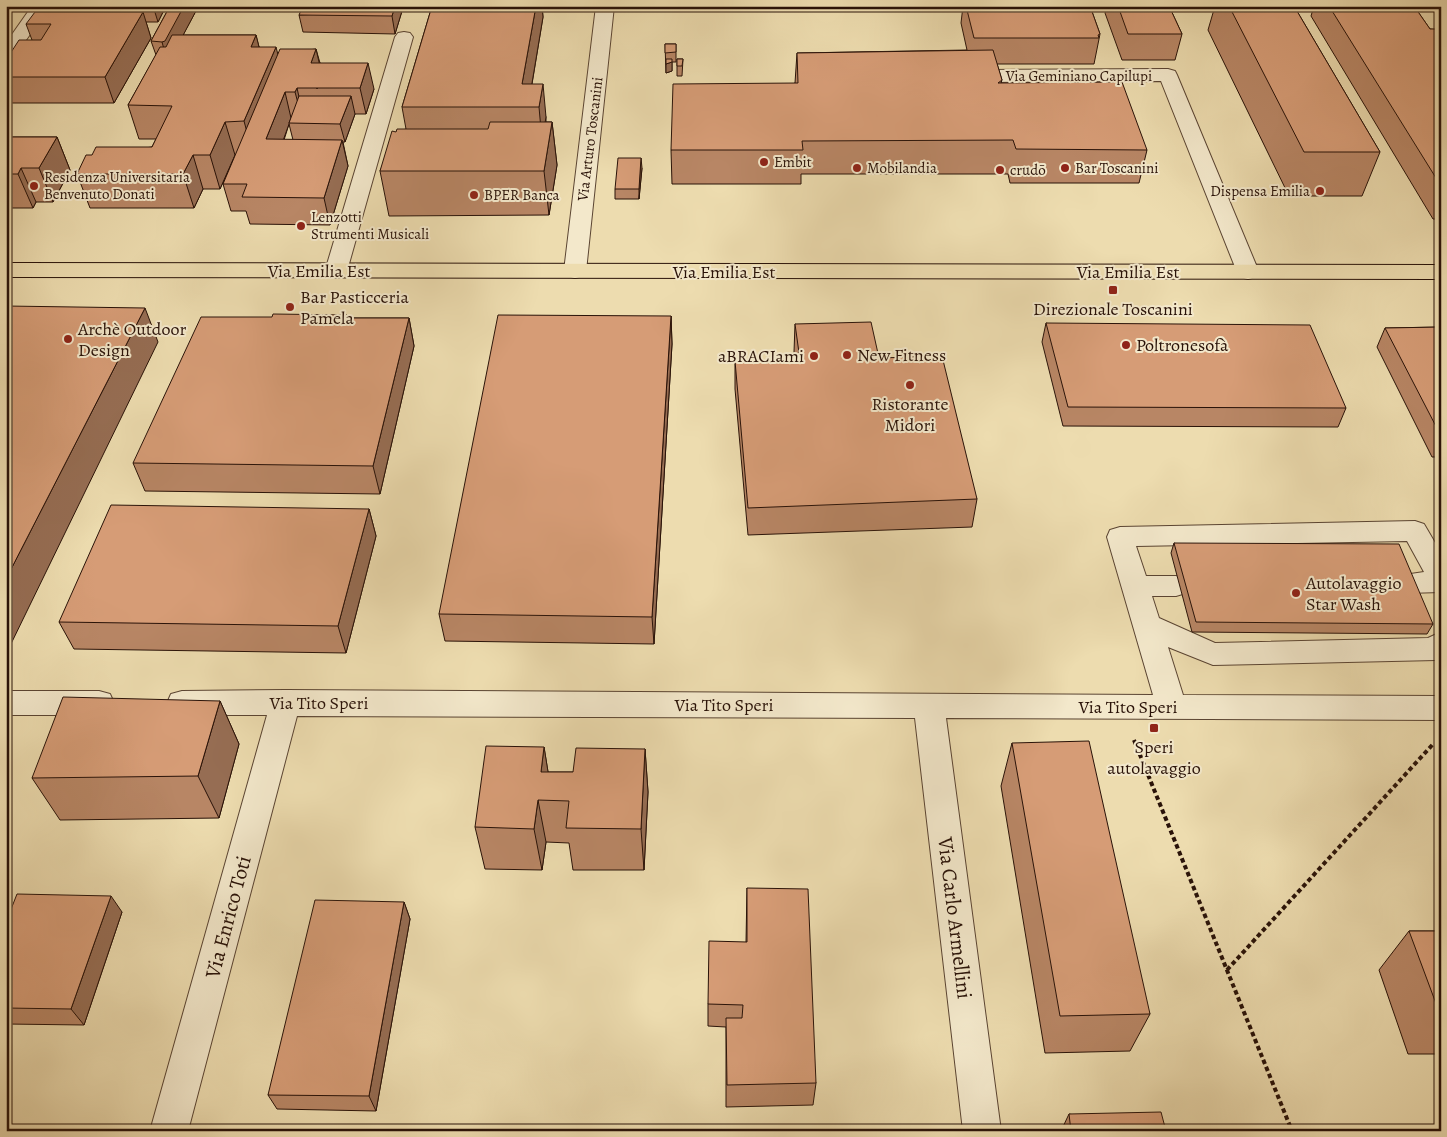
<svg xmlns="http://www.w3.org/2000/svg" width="1447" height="1137" viewBox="0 0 1447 1137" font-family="Alegreya,serif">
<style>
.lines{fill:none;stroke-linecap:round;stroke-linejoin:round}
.minor-casing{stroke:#5a4432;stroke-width:2}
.major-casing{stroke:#291208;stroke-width:2}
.path{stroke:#291208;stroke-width:4;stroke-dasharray:4.5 3;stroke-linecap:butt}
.minor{fill:#f3e8cb;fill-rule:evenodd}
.major{fill:#eddcaf;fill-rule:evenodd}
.wall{fill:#b88665;stroke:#291208;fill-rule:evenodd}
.shaded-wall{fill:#966d53;stroke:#291208}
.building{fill:#d69c76;stroke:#291208}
.poi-dot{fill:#8f2418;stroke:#f3e8cb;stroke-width:2}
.labels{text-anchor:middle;stroke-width:4;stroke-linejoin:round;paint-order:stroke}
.far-street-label{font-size:15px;fill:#291208;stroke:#f3e8cb}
.far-poi-label{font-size:15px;fill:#291208;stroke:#f3e8cb;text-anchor:start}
.street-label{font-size:18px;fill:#291208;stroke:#f3e8cb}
.poi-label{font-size:18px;fill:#291208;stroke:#f3e8cb;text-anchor:start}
.near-street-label{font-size:21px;fill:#291208;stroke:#f3e8cb}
</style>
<rect width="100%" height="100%" fill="#eddcaf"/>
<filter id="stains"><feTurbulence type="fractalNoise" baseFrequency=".004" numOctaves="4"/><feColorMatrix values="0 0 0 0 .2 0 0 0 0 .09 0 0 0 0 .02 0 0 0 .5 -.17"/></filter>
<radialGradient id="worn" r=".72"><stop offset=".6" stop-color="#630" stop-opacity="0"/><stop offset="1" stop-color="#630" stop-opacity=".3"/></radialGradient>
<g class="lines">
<!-- minor casing -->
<g class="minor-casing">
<path id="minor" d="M32,6h18l-38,54 -6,1v-18z
M596,6h18l-28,265 -3,5 -8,2 -8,-2 -3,-5z
M404,32l6,1 3,4 -66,234 -3,5 -8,2 -8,-2 -3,-5 70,-234 3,-4z
M1168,69l7,2 2,4 82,197 -3,5 -8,2 -8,-2 -3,-5 -76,-191 -174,1 -7,-2 -2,-4 2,-4 7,-2z
M1415,521l9,3 17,29v39l-34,1 -10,-3 -4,-7 4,-7 27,-4 -17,-31 -271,5 10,30h30l10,3 4,7 -4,7 -10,3h-24l7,22 56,25 213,-5 13,-6v27l-5,1 -223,5 -45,-18 15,48 258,1v24l-495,-2 55,413h-38l-48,-413 -618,-2 -109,415h-38l117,-416h-85l-11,-3 -4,-9 4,-9 11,-3 104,-1 867,5 -46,-158 3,-7 10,-3z
M6,691h93l11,3 4,9 -4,9 -11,3h-93z"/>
</g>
<!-- major casing -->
<g class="major-casing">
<path id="major" d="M6,263l1435,2v14l-1435,-2z"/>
</g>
<!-- path -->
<path class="path" d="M1134,740l158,391
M1227,970l207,-227"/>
<!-- minor -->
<use href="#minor" class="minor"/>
<!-- major -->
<use href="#major" class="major"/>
</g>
<!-- wall -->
<path class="wall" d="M69,6h97l-8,16h-12l5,16 -37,65h-108v-43l26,-20 -6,-16 41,-12 -1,-2z
M170,6h128l-1,3h-100l-14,26h73l3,12 18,7 39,-5 4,14 54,26 -8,25h-11l-10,28h-2l5,24 -18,59 -80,-1 -4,-13h-15l-8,-27 12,-29 -15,34h-17l-9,19h-104l-13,-34 15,-19 60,-8 4,-8h-17l-11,-34 28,-50 -5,-14zM289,124l4,16h-9z
M432,6h110l1,11 -11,67 14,33v5h6l5,43 -8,50 -160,1 -9,-45 16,-39 10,-3 -4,-22z
M963,6h127l10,28 -6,30h-97l5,16 -1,3 146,67 -8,33h-129l-2,-9h-207v10h-129l-1,-34 124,-67 2,-30 170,-3 -6,-27z
M1107,6h62l13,28 -7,26h-53l-17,-47z
M1215,6h79l86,146 -18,44h-73l-81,-166z
M1314,6h100l16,23 11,1v189h-8l-122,-203z
M402,11l-7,23 -92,-2 -4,-17z
M665,44h11v18h-4v9l-6,2z
M677,59h6l-1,17h-5z
M6,137h51l13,33 -17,32h-17l-3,6h-27z
M642,168l-3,31h-24v-10z
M671,316l1,28 -18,300 -209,-3 -6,-27z
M348,318h61l5,28 -34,148 -235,-3 -12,-28z
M1046,323l300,85 -8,19 -275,-1 -21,-84z
M795,324l84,34 98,141 -5,28 -224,8 -13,-146v-28l60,-1 -1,-8z
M1441,327v130h-9l-55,-110 8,-19z
M369,509l7,27 -30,117 -272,-4 -15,-27z
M1174,543l259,81 -6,10 -235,-2 -21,-79z
M220,701l19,43 -20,74 -159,2 -28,-42z
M1012,743l138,271 -20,37 -85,2 -44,-267z
M544,747l4,25h25l72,-23 3,43 -4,78h-71l-4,-27 -23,-1 -4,28 -57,-1 -10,-42z
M747,888l69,195 -3,22 -87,2v-80l-18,-1v-22l38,-62z
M404,902l6,17 -34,192 -99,-2 -9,-14z
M122,912l-38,113 -78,-1v-102z
M1409,931h32v123h-33l-29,-84z
M1069,1114l97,17h-105z"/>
<!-- shaded-wall -->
<path class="shaded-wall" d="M108,6h2l5,16 -4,6 -6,-18z
M153,6h13l-8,16z
M184,6h12l1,3 -26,49 -4,2 -5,-18z
M395,6h6l1,5 -7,23 -3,-18z
M536,6h6l1,11 -15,90 -6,-23z
M6,8l4,9 -4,5z
M143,12l8,26 -37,65 -9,-26z
M256,35l6,24 -11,-12z
M276,47l6,23 -29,85 -9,-34z
M316,49l6,26 -5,14 -6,-26z
M672,62v9l-6,2v-9z
M368,63l6,26 -8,25 -6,-26z
M543,84l3,33 -4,24 -3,-34z
M297,88l6,27 -1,3 -7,-26z
M285,92l6,26 -2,5v1l-15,42 -8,-27z
M351,96l4,18 -10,28 -5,-18z
M225,122l10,33 -15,34 -10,-34z
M552,122l5,43 -8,50 -5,-44z
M57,137l13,33 -17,32 -14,-34z
M342,140l6,26 -18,59 -6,-27z
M193,155l10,34 -9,19 -11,-34z
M641,158l1,10 -3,31v-10z
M21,168l15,34 -3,6 -15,-34z
M145,308l13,34 -150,308 -2,-3v-68z
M671,316l1,28 -18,300 -2,-27z
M409,318l5,28 -34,148 -7,-28z
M369,509l7,27 -30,117 -8,-27z
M220,701l19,43 -20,74 -21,-42z
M544,747l7,43 -10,-18z
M645,749l3,43 -4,78 -3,-41z
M538,800l8,42 -4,28 -8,-41z
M111,896l11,16 -38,113 -13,-16z
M404,902l6,17 -34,192 -7,-15z"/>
<!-- building -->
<path class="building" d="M69,6h39l-3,4h-39z
M170,6h14l-19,35 -3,1 -11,-1z
M303,6h92l-3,10 -93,-1z
M432,6h104l-14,78h21l-4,23h-137z
M966,6h124l10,28 -2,1 1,3h-125z
M1118,6h51l13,28h-54z
M1229,6h65l86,146h-76z
M1329,6h85l16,23h10l1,1v156z
M35,12h108l-38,65h-99v-17l13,-20h22l10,-16h-25z
M172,35h84l-5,12h25l-32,74 -19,1 -15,33h-17l-10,19h-106l9,-19h6l4,-8h56l20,-41 -44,-1 32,-58h6z
M665,44h11v8l-11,1z
M280,49h36l-5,14h57l-8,25h-63l-2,4h-10l-19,47 76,1 -18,58 -82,-1 5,-13h-24z
M993,50l9,30 -4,3 124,-1 25,68 -131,-1 -3,-9 -211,1 1,9h-132l2,-66 125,-1 -1,-30z
M666,59h6v3l-6,2z
M677,59h6l-1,7h-5z
M299,96h52l-11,28 -51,-1z
M490,122h62l-8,49h-164l12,-40 4,1 1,-3h91z
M6,137h51l-18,31h-18l-3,6h-12z
M618,158h23l-2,31h-24z
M6,306l139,2 -139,271z
M273,314l74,1 -1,3h63l-36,148 -240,-3 68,-146h71z
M498,315l173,1 -19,301 -213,-3z
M871,322l8,36 63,-2 35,143 -229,9 -13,-147 65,-1 -5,-36z
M1046,323l264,2 36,83 -278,-1z
M1441,327v109l-56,-108z
M111,505l258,4 -31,117 -279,-4z
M1174,543l225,1 34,80 -237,-2z
M63,697l157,4 -22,75 -166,2z
M1089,741l61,273 -90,2 -48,-273z
M486,746l58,1 -3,25h32l3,-24 69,1 -4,80 -75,-1 3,-27 -31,-1 -4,29 -59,-2z
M747,888l61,1 8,194 -89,2 -1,-67h16l1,-13 -35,-1 1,-63 38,1z
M17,894l94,2 -40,113 -65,-1v-86z
M315,900l89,2 -35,194 -101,-1z
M1409,931h32v86z
M1161,1112l5,19h-95l-2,-17z"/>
<!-- markers -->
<g class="poi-dot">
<circle cx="764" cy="162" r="5"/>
<circle cx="857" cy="168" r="5"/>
<circle cx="1065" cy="168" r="5"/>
<circle cx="1000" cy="170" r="5"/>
<circle cx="34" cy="186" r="5"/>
<circle cx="1320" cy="191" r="5"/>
<circle cx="474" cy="195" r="5"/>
<circle cx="301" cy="226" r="5"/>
<rect x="1108" y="285" width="10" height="10" rx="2.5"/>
<circle cx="290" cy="307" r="5"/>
<circle cx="68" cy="339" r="5"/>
<circle cx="1126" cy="345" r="5"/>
<circle cx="847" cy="355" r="5"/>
<circle cx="814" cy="356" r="5"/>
<circle cx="910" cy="385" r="5"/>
<circle cx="1296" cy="593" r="5"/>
<rect x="1149" y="723" width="10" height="10" rx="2.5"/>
</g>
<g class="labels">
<!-- far-street labels -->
<g class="far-street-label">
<text x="1079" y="81">Via Geminiano Capilupi</text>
<text transform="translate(590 139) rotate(-83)" y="5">Via Arturo Toscanini</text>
</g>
<!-- far-poi labels -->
<g class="far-poi-label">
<text x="774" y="167">Embit</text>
<text x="867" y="173">Mobilandia</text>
<text x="1075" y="173">Bar Toscanini</text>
<text x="1010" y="175">crudō</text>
<text x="44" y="182">Residenza Universitaria<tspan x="44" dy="17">Benvenuto Donati</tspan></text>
<text x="1310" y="196" text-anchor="end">Dispensa Emilia</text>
<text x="484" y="200">BPER Banca</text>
<text x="311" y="222">Lenzotti<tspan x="311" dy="17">Strumenti Musicali</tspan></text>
</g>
<!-- street labels -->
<g class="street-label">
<text x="319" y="277">Via Emilia Est</text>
<text x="724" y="278">Via Emilia Est</text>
<text x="1128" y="278">Via Emilia Est</text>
<text x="319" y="709">Via Tito Speri</text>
<text x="724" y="711">Via Tito Speri</text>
<text x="1128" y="713">Via Tito Speri</text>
</g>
<!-- poi labels -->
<g class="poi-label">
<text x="300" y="303">Bar Pasticceria<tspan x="300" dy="21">Pamela</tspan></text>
<text x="1113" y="315" text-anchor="middle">Direzionale Toscanini</text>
<text x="78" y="335">Archè Outdoor<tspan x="78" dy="21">Design</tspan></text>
<text x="1136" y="351">Poltronesofà</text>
<text x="857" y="361">New Fitness</text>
<text x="804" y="362" text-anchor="end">aBRACIami</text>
<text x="910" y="410" text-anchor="middle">Ristorante<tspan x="910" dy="21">Midori</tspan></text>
<text x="1306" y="589">Autolavaggio<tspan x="1306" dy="21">Star Wash</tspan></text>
<text x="1154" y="753" text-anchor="middle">Speri<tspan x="1154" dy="21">autolavaggio</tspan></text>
</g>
<!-- near-street labels -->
<g class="near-street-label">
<text transform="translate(228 917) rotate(-75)" y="7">Via Enrico Toti</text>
<text transform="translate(955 918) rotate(83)" y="7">Via Carlo Armellini</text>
</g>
</g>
<!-- margin -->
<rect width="1447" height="1137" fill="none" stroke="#eddcaf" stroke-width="25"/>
<rect x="8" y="8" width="1432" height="1122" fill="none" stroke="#291208" stroke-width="2.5"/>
<rect x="12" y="12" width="1422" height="1112" fill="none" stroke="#291208"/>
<rect width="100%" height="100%" filter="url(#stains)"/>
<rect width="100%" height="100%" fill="url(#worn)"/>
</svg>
